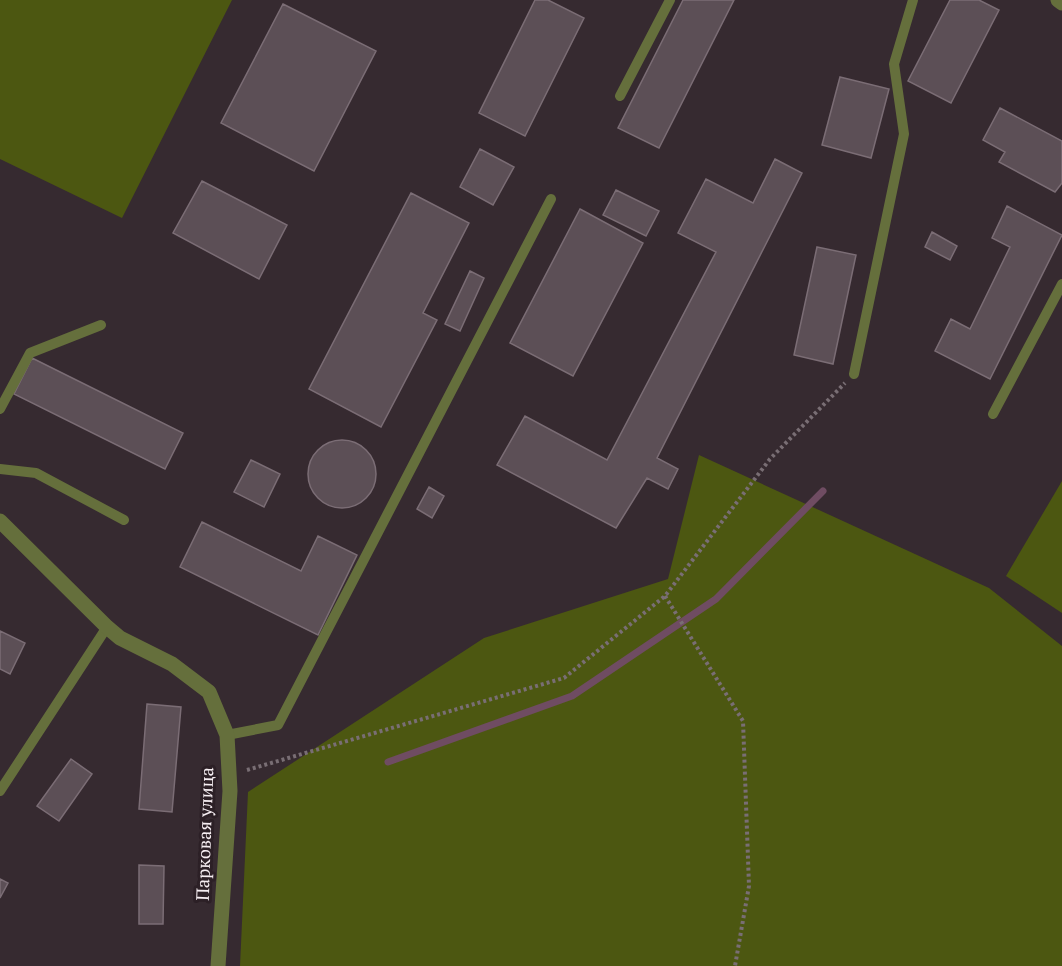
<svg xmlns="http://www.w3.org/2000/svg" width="1062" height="966" viewBox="0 0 1062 966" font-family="'PT Serif',serif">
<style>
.green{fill:#4c5711}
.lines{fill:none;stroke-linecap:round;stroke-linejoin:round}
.stream{stroke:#6f4c62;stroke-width:7}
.building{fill:#5c4f56;stroke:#7b6d75;stroke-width:1.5}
.path{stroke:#796e74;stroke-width:4;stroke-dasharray:3 3;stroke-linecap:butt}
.service{stroke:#656f3c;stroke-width:10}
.minor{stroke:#656f3c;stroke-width:15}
.labels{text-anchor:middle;stroke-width:6;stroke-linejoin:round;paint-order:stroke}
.street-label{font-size:18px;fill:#f6eef2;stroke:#2c2026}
</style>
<rect width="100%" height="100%" fill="#362a30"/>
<!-- green -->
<path class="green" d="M0,0h232l-110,218 -122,-59z
M699,455l290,133 73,58v320h-822l8,-174 236,-154 184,-59z
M1062,481v132l-56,-37z"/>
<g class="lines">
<!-- stream -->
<path class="stream" d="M388,762l184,-66 144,-97 107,-108"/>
</g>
<!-- building -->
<path class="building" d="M535,0h13l36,18 -59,118 -46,-23z
M683,0h51l-75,148 -41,-20z
M950,0h29l20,10 -48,93 -43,-22z
M283,4l93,47 -62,120 -93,-48z
M840,77l49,12 -18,69 -49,-13z
M1000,108l62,33v42l-7,9 -56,-30 6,-10 -22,-12z
M480,149l34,18 -21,38 -33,-18z
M775,159l27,14 -145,285 21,11 -10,20 -21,-11 -31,50 -119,-63 28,-49 82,44 109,-208 -38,-19 28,-54 47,24z
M202,181l85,44 -28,54 -86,-46z
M616,190l43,21 -13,25 -43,-21z
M411,193l58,30 -46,90 14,7 -56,107 -72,-38z
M1007,206l55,29 -72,144 -55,-28 16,-32 19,10 40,-82 -18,-9z
M580,209l63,34 -70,133 -63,-33z
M932,232l25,14 -7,14 -25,-13z
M817,247l39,8 -23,109 -39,-9z
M470,271l14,7 -24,53 -15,-7z
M32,358l151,75 -18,36 -151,-75z
M308 474a34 34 0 1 1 68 0a34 34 0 1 1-68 0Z
M251,460l29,14 -16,33 -30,-15z
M429,487l15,9 -12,22 -15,-9z
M202,522l99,49 17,-35 39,19 -39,80 -138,-68z
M0,631l25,12 -15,31 -10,-5z
M147,704l34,3 -9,105 -33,-3z
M71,759l21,15 -33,47 -22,-15z
M139,865l25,1 -1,58h-24z
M0,879l8,4 -8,15z"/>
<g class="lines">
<!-- path -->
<path class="path" d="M665,596l78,125 6,165 -14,80
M247,770l317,-92 101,-82 105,-137 75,-76"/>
<!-- service -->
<path class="service" d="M620,96l50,-96
M854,374l50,-240 -10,-70 19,-64
M0,409l30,-56 71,-28
M993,414l69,-130
M0,469l36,4 88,47
M227,735l51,-10 273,-526
M0,791l107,-164"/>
<!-- minor -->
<path class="minor" d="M1058,0l4,3
M0,521l107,106 13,11 52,26 37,28 18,43 3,56 -12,175"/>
</g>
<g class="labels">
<!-- street labels -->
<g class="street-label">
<text transform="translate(205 834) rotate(-88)" y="6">Парковая улица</text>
</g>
</g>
</svg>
